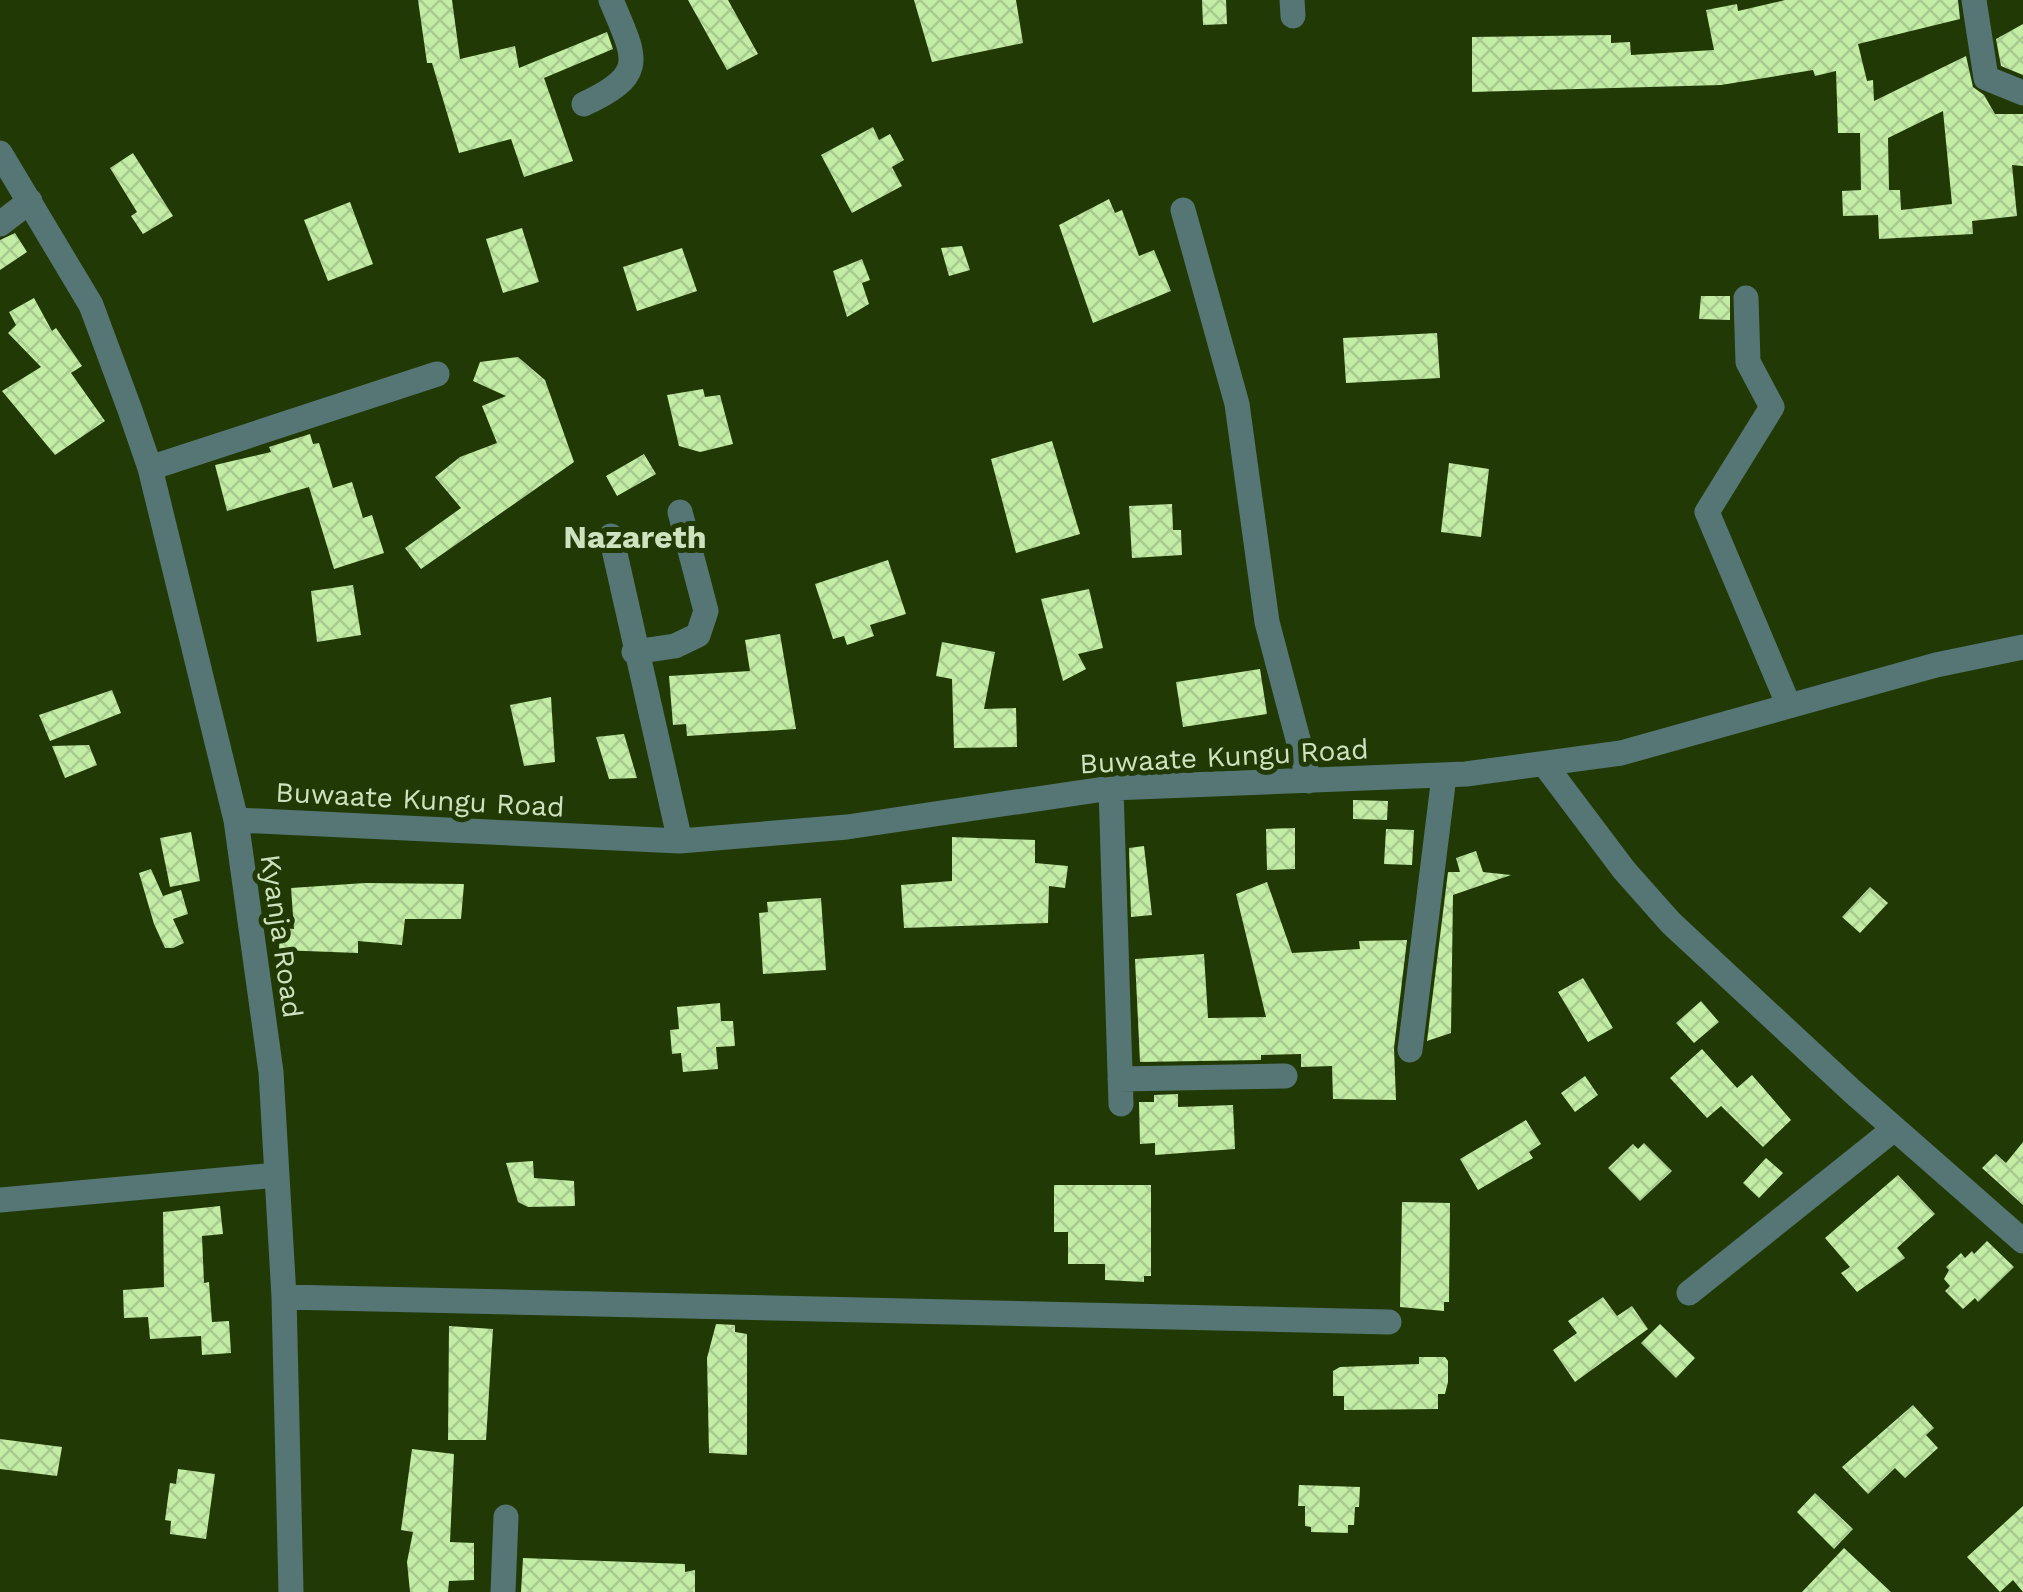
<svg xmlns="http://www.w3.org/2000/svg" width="2023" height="1592" viewBox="0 0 2023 1592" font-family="'Work Sans',sans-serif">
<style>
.building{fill:url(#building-cross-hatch);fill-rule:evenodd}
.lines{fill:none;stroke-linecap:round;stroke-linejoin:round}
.minor{stroke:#557675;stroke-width:25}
.labels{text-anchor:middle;stroke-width:10;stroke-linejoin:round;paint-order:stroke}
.street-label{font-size:28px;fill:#cee2c0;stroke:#213a05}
.quarter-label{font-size:32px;font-weight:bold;fill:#cee2c0;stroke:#213a05}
</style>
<defs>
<pattern id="building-cross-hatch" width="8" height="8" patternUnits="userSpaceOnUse" patternTransform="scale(2.5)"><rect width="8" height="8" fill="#c3eca5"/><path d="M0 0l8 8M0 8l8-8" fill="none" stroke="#a8ca90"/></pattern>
</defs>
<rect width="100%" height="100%" fill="#213a05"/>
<!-- building -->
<path class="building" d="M418,0h34l8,59 55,-13 4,22 88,-36 6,17 -69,29 29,83 -49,16 -13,-38 -52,14 -27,-90h-5z
M688,0h40l30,54 -31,16z
M914,0h102l7,43 -91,19z
M1202,0h24l1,24 -24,1z
M1785,0h173l2,19 -102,25 9,37 6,-1 1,21 92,-45 7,31 11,8 11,19h28v52l-11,-1 5,51 -45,5 1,13 -94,5 -1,-24 -35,1 -1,-25 19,-1 -1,-57h-22l-2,-62 -21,5 -2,-6 -92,15 -249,7v-55l139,-2v8l19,-1 1,13 83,-5 -8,-40 31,-6 1,7zM1943,111l9,93 -51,6 -1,-20h-11l-1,-52z
M2023,24v51l-22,-9 -5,-27z
M873,127l6,13 11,-6 14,26 -12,7 10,19 -50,27 -31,-58z
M133,153l40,63 -30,18 -12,-18 6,-4 -27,-44z
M1109,199l6,14 7,-3 17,46 15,-6 17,41 -78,32 -34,-98z
M350,202l23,62 -45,17 -24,-61z
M522,228l17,54 -36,11 -17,-54z
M15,233l12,19 -27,18v-30z
M962,246l8,24 -21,6 -8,-28z
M682,248l15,43 -60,20 -14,-44z
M862,259l8,21 -8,3 7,21 -22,13 -14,-46z
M1701,296h29v24l-31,-1z
M34,298l18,33 4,-3 26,38 -11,7 34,48 -50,34 -53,-64 39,-24 -33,-34 8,-8 -7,-13z
M1437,333l3,45 -94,5 -3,-45z
M518,357l27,23 29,82 -153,107 -16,-21 56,-40 -26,-31 25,-20 37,-14 -15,-37 24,-10 -33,-15 7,-19z
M703,389l2,8 15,-2 13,49 -33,8 -21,-6 -12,-51z
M310,434l3,10 6,-1 14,45 19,-6 11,36 9,-3 12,38 -50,16 -25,-82 -82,24 -12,-46 56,-13 -2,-5z
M1052,441l28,93 -64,19 -25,-94z
M644,454l12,20 -39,22 -11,-20z
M1449,463l40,6 -8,68 -40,-5z
M1172,504l1,26h8l1,25 -50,3 -3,-52z
M888,560l18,54 -36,11 4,11 -27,9 -3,-9 -11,3 -18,-55z
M353,585l8,50 -44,7 -6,-51z
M1089,589l14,59 -25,6 8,15 -23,12 -22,-82z
M780,634l16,95 -109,7 -1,-12 -13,1 -4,-49 81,-5 -5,-31z
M942,642l53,10 -11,57 32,-1 1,39 -63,1 -2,-69 -16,-3z
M1260,669l7,45 -84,13 -7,-45z
M112,690l9,23 -71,28 -11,-26z
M551,697l4,65 -31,4 -14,-61z
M624,734l13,44 -28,1 -13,-42z
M89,745l8,20 -32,13 -13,-32z
M1353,800l35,1 -1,19 -34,-1z
M1295,828v41l-28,1 -1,-41z
M1386,829l28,1 -2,35 -28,-1z
M191,832l9,49 -30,6 -10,-49z
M952,837l83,3v23l33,3 -3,22 -16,-2 -1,37 -144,5 -3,-43 51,-4z
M1144,846l8,69 -21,2 -2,-69z
M1476,851l7,21 28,3 -58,20 -2,138 -24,8 21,-169h12l-4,-14z
M151,869l12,27 18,-6 7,24 -15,5 11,24 -11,5h-8l-11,-24 -15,-51z
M1267,882l25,71 68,-4 -1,-8 48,-1 -13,108 2,52 -63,-1 -1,-33 -31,1v-13l-40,1v5l-121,2 -5,-103 69,-5 4,64 58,-1 -30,-123z
M365,883l99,1 -3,35h-56l-3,26 -44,-4v12l-79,-3 1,-22 14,1 -3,-41z
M1870,887l18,16 -28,30 -18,-16z
M821,898l5,72 -63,4 -4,-61 9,-1 -1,-10z
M1583,978l30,50 -25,14 -30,-50z
M1701,1001l18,21 -25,21 -18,-20z
M720,1003l1,18h12l2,25 -19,1 2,22 -35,3 -2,-19 -9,1 -2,-24 9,-1 -2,-22z
M1702,1049l35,39 15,-13 39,45 -28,27 -42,-41 -14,12 -37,-40z
M1585,1076l13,19 -23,17 -14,-19z
M1178,1094v13l55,-2 2,44 -80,6v-12l-15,1 -1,-42h15v-7z
M1526,1120l15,24 -12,8 4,6 -55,32 -18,-31z
M2023,1142v63l-41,-37 14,-14 10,9z
M1644,1143l28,28 -32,30 -32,-33 25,-24 5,5z
M1766,1158l17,15 -24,25 -16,-15z
M533,1161l1,17 40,3 1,25 -47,1 -10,-5 -12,-39z
M1898,1175l37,39 -38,34 8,10 -48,34 -16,-19 9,-6 -25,-29z
M1054,1185h97v91h-7v6l-39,-2v-16h-37v-32h-14z
M1402,1202l48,1 -1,99h-5v9l-44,-4z
M220,1206l3,28 -21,2 2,47 5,-1 3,40 17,-1 2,32 -29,2 -1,-19 -51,3 -2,-22 -24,1 -1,-28 41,-3 -1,-75z
M1987,1241l27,26 -36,35 -3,-4 -12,11 -18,-18 5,-5 -6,-7 5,-9 -3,-3 15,-14 4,5 7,-7 2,3z
M1603,1297l14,19 15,-10 16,23 -73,53 -22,-32 24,-17 -9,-12z
M716,1324l19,1v7l12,2v121l-38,-2 -2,-95z
M1660,1324l35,34 -19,20 -35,-35z
M449,1326l44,3 -7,111h-38z
M1419,1357h26l3,4v21l-3,12h-7v15l-94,1v-14h-11v-25l7,-4 79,-3z
M1913,1405l21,23 -8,7 12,13 -33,30 -10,-10 -27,26 -26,-27z
M0,1439l62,8 -5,29 -57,-7z
M412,1449l42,5 -4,88 24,1v37l-25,1 -1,11h-38l-3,-30 6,-30 -12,-2z
M178,1469l37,5 -9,65 -36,-5 1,-13 -6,-1 5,-37 6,1z
M1299,1485l61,2 -1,20h-4l-1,18h-6v8l-37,-1v-5l-6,-1v-20h-7z
M1815,1493l38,36 -19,20 -37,-37z
M2023,1506v86l-10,-12 -13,12 -33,-35z
M1844,1548l47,44h-89z
M523,1558l162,6v8l10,-2v22h-174z"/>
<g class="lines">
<!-- minor -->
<path class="minor" d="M1292,0l1,16
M1974,0l12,78 37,15
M584,104c65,-30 51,-46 27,-104
M0,153l91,152 39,105 20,58 86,352 35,252 13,225 7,295
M1183,210l54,194 30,218 42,159
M0,224l30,-23
M1746,298l2,64 24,45 -65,105 82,194
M150,468l287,-94
M611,536l69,305
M634,652l41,-6 23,-11 8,-24 -26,-99
M1545,765l79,105 47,53 182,169 170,149
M1111,788l10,316
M236,820l444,21 167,-14 264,-39 355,-14 155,-21 315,-88 87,-18
M1410,1050l34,-274
M1120,1079l165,-3
M0,1200l277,-25
M1689,1293l205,-164
M284,1297l1105,25
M503,1592l3,-75"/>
</g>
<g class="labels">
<!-- street labels -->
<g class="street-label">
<text transform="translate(1224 756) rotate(-3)" y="10">Buwaate Kungu Road</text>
<text transform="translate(420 799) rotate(3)" y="10">Buwaate Kungu Road</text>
<text transform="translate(282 936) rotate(82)" y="10">Kyanja Road</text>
</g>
<!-- quarter labels -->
<g class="quarter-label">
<text x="635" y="548">Nazareth</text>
</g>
</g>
</svg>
